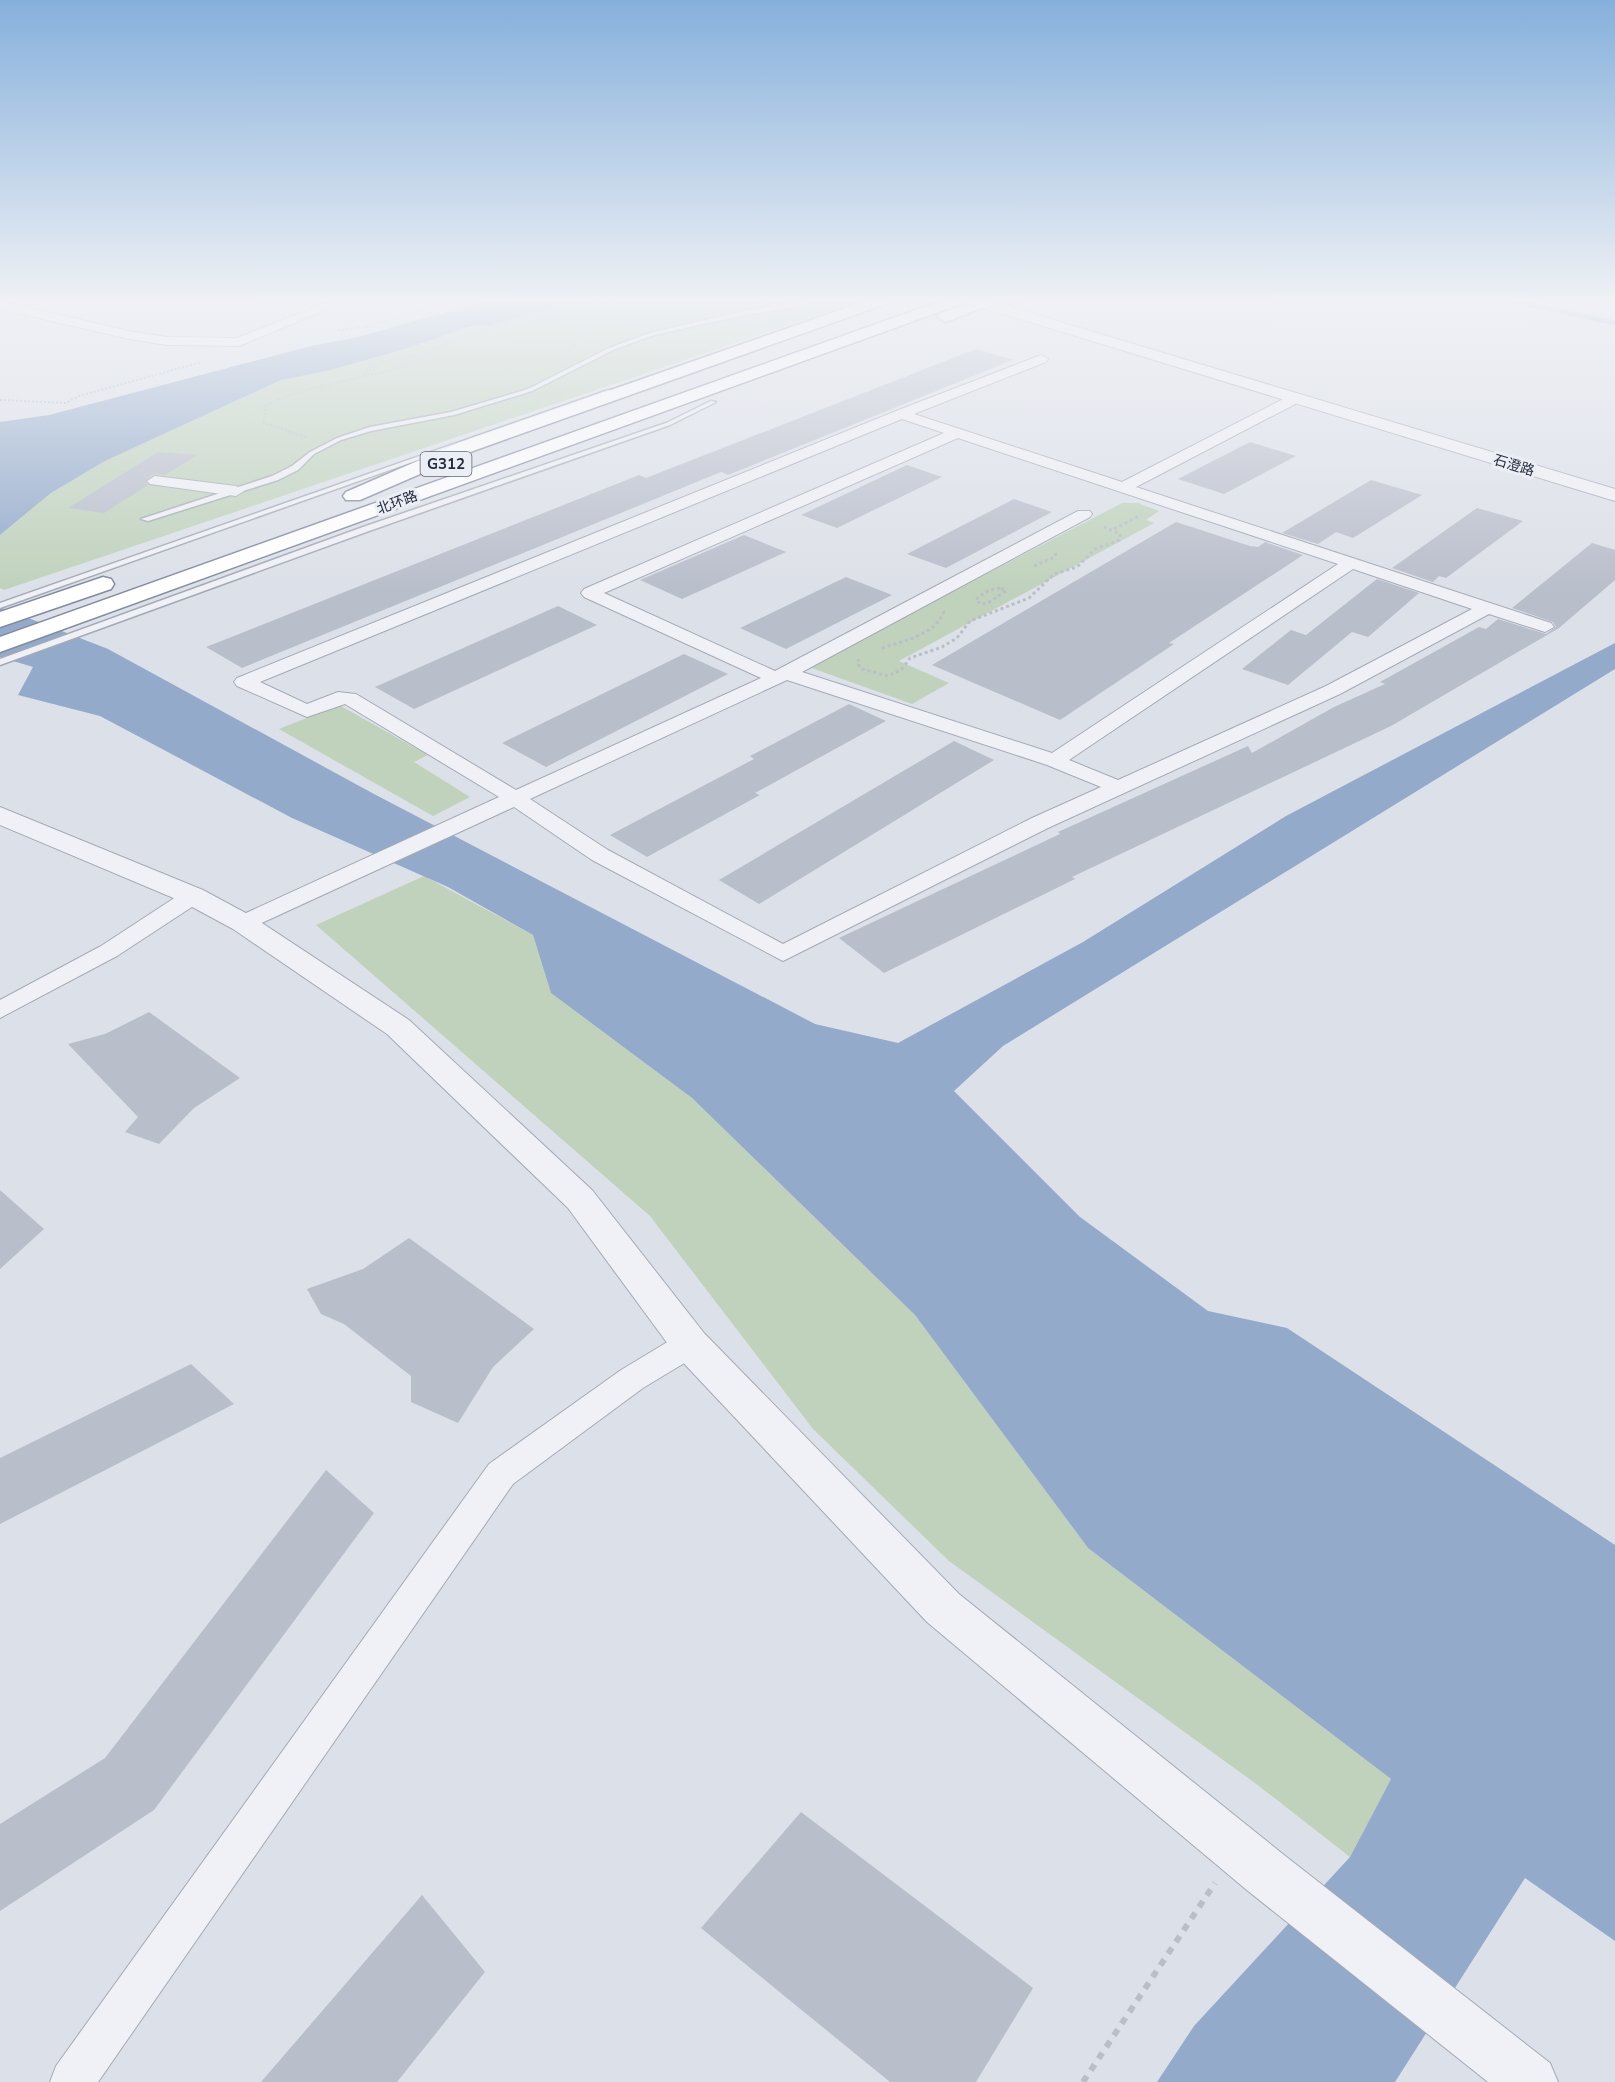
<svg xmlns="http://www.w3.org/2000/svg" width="1615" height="2082" viewBox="0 0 1615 2082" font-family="'Nunito Sans','Noto Sans SC',sans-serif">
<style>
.green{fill:#c0d2bc}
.water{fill:#93aacb}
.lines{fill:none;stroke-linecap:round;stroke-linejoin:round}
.stream{stroke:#93aacb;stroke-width:5}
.building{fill:#b9becb}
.service-casing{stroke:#a5aab5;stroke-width:3}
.minor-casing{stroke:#a5aab5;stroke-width:2}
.tertiary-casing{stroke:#a5aab5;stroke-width:2}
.trunk-casing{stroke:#828b9f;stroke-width:3}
.path-far2{stroke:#babec6;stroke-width:2;stroke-dasharray:2 2;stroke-linecap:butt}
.path-far1{stroke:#babec6;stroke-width:3;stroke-dasharray:3 3;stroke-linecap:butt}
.path{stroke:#babec6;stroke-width:6;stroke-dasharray:7 7;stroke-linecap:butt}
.service{fill:#eff1f6;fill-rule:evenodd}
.minor{fill:#eff1f6;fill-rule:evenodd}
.tertiary{fill:#eff1f6;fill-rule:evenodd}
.trunk{fill:#fff;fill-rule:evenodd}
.labels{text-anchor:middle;stroke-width:6;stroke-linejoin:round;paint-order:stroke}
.far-street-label{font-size:14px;fill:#252c3f;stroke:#ebeff5}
.shield{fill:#ebeff5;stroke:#606676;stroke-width:1.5}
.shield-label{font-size:15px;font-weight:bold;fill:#252c3f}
</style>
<rect width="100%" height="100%" fill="#dce0e8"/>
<!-- green -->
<path class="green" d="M585,298h283l-864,292 -4,-2v-53l51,-42 54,-32 176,-81 46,-9 78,-22 69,-24 16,1z
M1122,503h16l21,8 -13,9 8,3 -255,138 50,22 -37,21 -103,-37z
M339,705l89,50 -14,7 56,35 -37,19 -154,-87z
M424,876l109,59 18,58 141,105 223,217 173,233 303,231 -41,78 -91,-71 -310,-225 -136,-132 -163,-213 -334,-291z"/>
<!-- water -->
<path class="water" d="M497,298h88l-95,28 -16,-1 -69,24 -78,22 -46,9 -176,81 -54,32 -51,42v-113l49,-7 262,-69 47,-9z
M0,607l108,42 266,145 441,230 83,19 185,-101 203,-126 329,-173v26l-612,377 -49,45 126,126 128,94 79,17 328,217v396l-90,-63 -130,204h-238l37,-56 156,-169 41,-78 -303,-231 -173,-233 -223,-217 -141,-105 -18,-58 -85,-48 -156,-69 -192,-102 -82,-21 15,-28 -33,-10z"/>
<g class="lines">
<!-- stream -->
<path class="stream" d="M1499,298l116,25"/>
</g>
<!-- building -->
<path class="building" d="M976,349l37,11 -285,115 -7,-3 -479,196 -36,-21 433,-172 7,3z
M1250,442l46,14 -72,38 -46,-15z
M158,452l39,3 -32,20 -11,-1 -9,7 3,4 -44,28 -36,-5z
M907,465l35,12 -105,51 -36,-13z
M1371,480l51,15 -69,43 -17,-6 -18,12 -36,-11z
M1014,499l38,13 -106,56 -39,-14z
M1477,508l46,13 -77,57 -7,-2 -6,6 -41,-14z
M1176,522l74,24 8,1 7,-5 38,13 -134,88 5,1 -114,76 -128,-55z
M744,535l42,17 -104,47 -42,-19z
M1592,543l23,7v30l-56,48 -168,98 -319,151 3,2 -191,94 -45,-35 221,-104 -2,-2 190,-86 4,7 82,-46 51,-23 -5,-2 99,-55 7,2 12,-10 48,15 10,-7 -3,-5 -41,-14z
M846,577l46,18 -106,54 -46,-21z
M1377,579l42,14 -51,44 -16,-5 -64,53 -46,-16 49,-39 15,5z
M558,606l39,19 -183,84 -39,-22z
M684,654l44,20 -182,93 -44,-24z
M849,704l37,17 -131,72 5,2 -113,62 -37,-22 144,-76 -4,-3z
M954,741l40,19 -235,144 -40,-24z
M149,1012l91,66 -46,30 -35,36 -34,-12 13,-15 -70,-73 37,-10z
M0,1190l44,39 -44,40z
M409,1238l125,91 -41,38 -35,56 -47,-21v-26l-67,-52 -23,-10 -14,-25 56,-20z
M191,1364l43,40 -234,120v-66z
M326,1470l48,43 -220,297 -154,101v-87l105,-66z
M801,1812l232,176 -57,94h-86l-189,-154z
M422,1895l63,77 -88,110h-136z"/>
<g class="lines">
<!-- service casing -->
<g class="service-casing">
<path id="service" d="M812,298h7l-21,9 -54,8 -90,20 -41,15 -81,41 -78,24 -83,16 -30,9 -27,14 -16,16 -20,10 -130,41 -7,-2 131,-43 20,-10 18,-14 27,-14 33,-11 81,-15 77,-23 81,-41 41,-15 94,-22 53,-8z
M608,390l5,1 -613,217v-5z
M711,401l5,1 -46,23 -301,106 -369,134v-6l363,-132 303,-104z"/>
</g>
<!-- minor casing -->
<g class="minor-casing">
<path id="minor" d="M338,298h16l-115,48 -72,-1 -38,-6 -129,-30v-8l129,30 38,6 70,1z
M1041,355l7,4 -2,3 -132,52 208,68 169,-87h10v6l-165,86 415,136 3,4 -9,5 -56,-18 -149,80 -292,134 -265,133 -191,-101 -78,-53 -263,121h-16l-4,-5 4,-5 264,-121 -154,-93 -38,13 -70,-31 -3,-4 3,-4 659,-267zM902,419l42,14 -360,156 -3,4 3,4 177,81 -245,112 -160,-96 -18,-2 -31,12 -47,-22zM958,438l380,126 -286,189 -250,-81 288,-155 2,-3 -2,-3h-12l-303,160 -171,-78zM1353,569l119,40 -146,77 -208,94 -49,-20zM787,680l260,85 54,22 -69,31 -249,126 -175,-94 -78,-51z
M155,476l81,10 8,5 -8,5 -86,-12 -3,-3z
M193,889l8,2 3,5 -3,5 -84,55 -117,62v-18l101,-54 84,-55z
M690,1332l11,3 4,9 -4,9 -58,35 -130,96 -415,598h-48l6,-16 433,-602 132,-94 58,-35z"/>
</g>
<!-- tertiary casing -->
<g class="tertiary-casing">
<path id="tertiary" d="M958,298h23l634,191v12l-654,-200z
M0,807l203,83 50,27 156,103 183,170 112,143 255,261 325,261 266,208 8,19h-70l-240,-191 -321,-269 -251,-267 -108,-147 -181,-174 -154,-105 -50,-27 -183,-77z"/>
</g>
<!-- trunk casing -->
<g class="trunk-casing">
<path id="trunk" d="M874,298h22l-2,3 -421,150 -113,49h-14l-3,-4 3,-4 113,-49z
M949,298h22l-2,3 -969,351v-15z
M980,298h22l-2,3 -49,19 -6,2 -8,-5 2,-3z
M103,577l8,2 3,5 -3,5 -111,38v-15z"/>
</g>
<!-- path-far2 -->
<path class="path-far2" d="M618,311l25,8
M547,321l62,-23
M577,324l15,1 26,-14 -8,-13
M586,328l38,-3
M338,330l27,-3 97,-29
M363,375l18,-13 46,-10
M0,400l66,3 13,-7 123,-34
M306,437l-42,-14 1,-17c44,-22 91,-25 137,-39 16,-5 29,-17 44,-24 42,-20 95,-26 140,-15v4l-12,9 2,8"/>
<!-- path-far1 -->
<path class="path-far1" d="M1114,529l27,-14
M1034,566l21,-9 1,-5
M1001,588l5,3 -18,12 -8,1 -4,-5 13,-9z
M882,648c21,-7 54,-13 62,-37
M859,659l-2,4 5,6 26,7 14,-7 8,-11 32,-11 15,-9 13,-17 59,-23 25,-24 23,-7 18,-18 25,-9v-6l-18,-8"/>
<!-- path -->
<path class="path" d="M1083,2082l132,-199"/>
<!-- service -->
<use href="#service" class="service"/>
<!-- minor -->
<use href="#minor" class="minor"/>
<!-- tertiary -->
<use href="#tertiary" class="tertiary"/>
<!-- trunk -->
<use href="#trunk" class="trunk"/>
</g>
<!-- sky -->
<linearGradient id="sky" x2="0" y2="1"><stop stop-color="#86b0dc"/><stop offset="0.51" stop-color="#eff1f5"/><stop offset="1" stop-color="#eff1f5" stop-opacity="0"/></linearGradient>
<rect width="1615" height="589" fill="url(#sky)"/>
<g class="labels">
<!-- far-street labels -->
<g class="far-street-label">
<text transform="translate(1514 465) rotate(17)" y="5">石澄路</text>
<text transform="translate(397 502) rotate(-20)" y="5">北环路</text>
</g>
<!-- shield labels -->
<rect class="shield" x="420.5" y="452" width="51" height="24" rx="4.5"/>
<g class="shield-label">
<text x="446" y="469">G312</text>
</g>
</g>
</svg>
